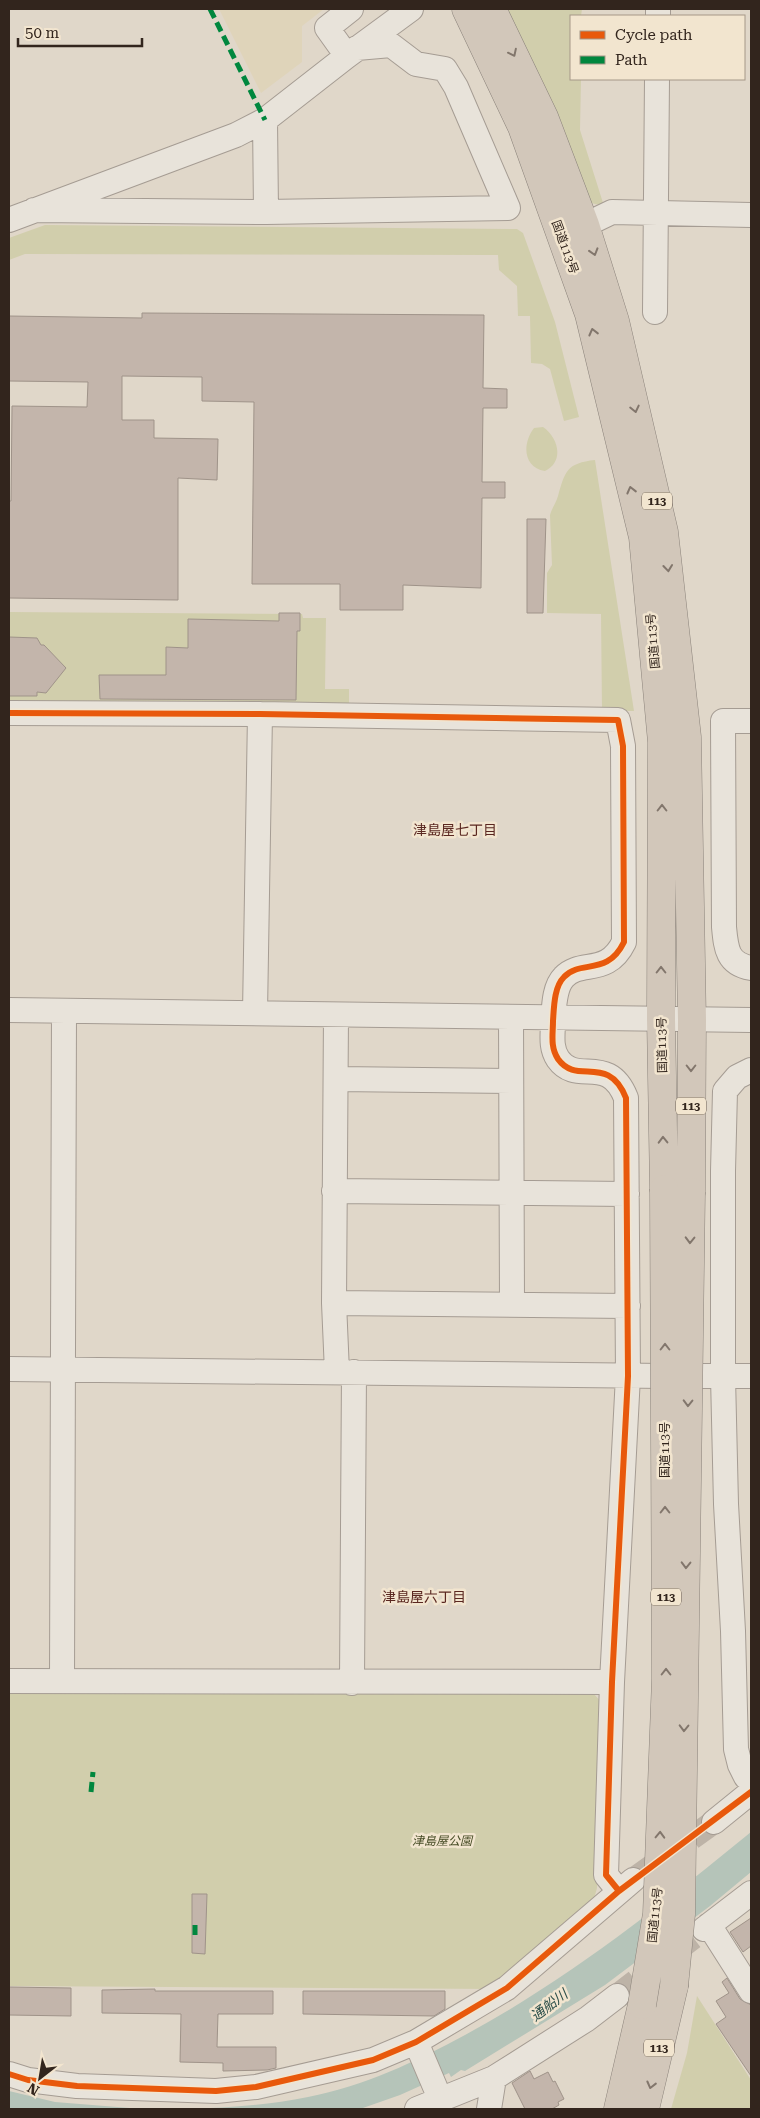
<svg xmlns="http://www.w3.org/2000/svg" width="760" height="2118" viewBox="0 0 760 2118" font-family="'Roboto Serif','Noto Sans JP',serif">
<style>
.farmland{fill:#dfd4ba}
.green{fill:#d1ceac}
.water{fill:#b5c4b9}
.building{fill:#c3b5ab;stroke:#9f9389}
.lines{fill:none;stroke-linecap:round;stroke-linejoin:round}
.minor-tunnel{stroke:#bdb3a7;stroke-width:24;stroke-dasharray:24 12;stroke-linecap:butt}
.minor-casing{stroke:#a59c93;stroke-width:26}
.highway-casing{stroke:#8a827a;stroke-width:29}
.minor{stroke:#e8e3da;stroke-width:24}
.highway{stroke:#d2c7ba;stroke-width:28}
.highway-bridge-casing{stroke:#8a827a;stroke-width:29;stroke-linecap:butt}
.highway-bridge{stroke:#d2c7ba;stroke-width:28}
.quiet{stroke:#00873e;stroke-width:5;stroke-dasharray:10 5;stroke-linecap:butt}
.cycleway-casing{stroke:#f2e5cf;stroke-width:9}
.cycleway{stroke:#e8590c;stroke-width:6}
.oneway{stroke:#82766c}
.labels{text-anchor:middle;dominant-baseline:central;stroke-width:5;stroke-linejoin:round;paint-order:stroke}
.shield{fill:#f2e5cf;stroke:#6c5f52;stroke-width:1}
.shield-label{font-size:11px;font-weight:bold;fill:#32251d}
.street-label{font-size:12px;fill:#32251d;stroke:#f2e5cf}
.park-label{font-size:12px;font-style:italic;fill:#464c25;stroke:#f2e5cf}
.neighbourhood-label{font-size:14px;fill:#5a2720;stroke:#f2e5cf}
.water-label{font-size:14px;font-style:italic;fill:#2d504b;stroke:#f2e5cf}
</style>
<rect width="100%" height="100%" fill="#e0d7c9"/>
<path class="farmland" d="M219 9H324L302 26V62L261 93Z"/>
<path class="green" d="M504 9H582L581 16H571V79H581L580 130 604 206 591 203Z
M45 225 517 229 523 233 555 322 579 417 564 421 550 369 542 364 531 363 530 316H518L517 286 499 270 498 255 25 254 9 260V238Z
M543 427C558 437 565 461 545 471 523 467 522 444 534 428Z
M595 460 634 711H602L601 614 547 613V573L552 565 550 515C552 508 556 503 558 496 565 471 567 463 595 460Z
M9 612 302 614 303 618H326L325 689H349V709L9 707Z
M9 1689 593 1693 603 1704 597 1888 592 1906 496 1989 9 1986Z
M697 1996 751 2080V2109H671L687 2053Z"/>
<path class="water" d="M751 1832V1872L710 1906 605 1985 465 2071 461 2070 451 2077 449 2073 400 2095 360 2109H188C228 2108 269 2105 308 2097 364 2086 415 2062 465 2035 570 1978 659 1907 751 1832Z
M9 2091 55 2102 142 2109H9Z"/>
<path class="building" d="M142 313 484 315 483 388 507 389V408H483L482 482H505V498H482L481 588 403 585V610H340V584H252L254 402 202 401V377L122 376V420H154V438L218 439 217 480 178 478V600L9 598V501H11L12 406 87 407 88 382 9 381V316L142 318Z
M527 519H546L543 613H527Z
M279 613H300V631H297L296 700 100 699 99 675H166V647L188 648V619L279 621Z
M9 637 37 638 41 645H44L66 668 46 693 37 692V696H9Z
M192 1894H207L205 1954 192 1953Z
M751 1918V1946L743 1952 730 1932Z
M727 1978 740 1999 751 2005V2076L716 2024 726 2017 716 2001 729 1993 722 1982Z
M9 1987 71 1988V2016L9 2015Z
M155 1989V1991H273V2014H218L217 2047H276V2068L267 2070 223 2071V2063L180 2062 181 2014 102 2013V1990Z
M303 1991H445V2009L434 2016 303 2014Z
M530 2071 534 2079 548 2072 553 2082 555 2081 564 2099 558 2102 559 2105 552 2109H525L512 2083Z"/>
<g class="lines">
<path class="minor-tunnel" d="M633 1880 714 1822
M617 1996 704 1929"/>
<defs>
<path id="minor" d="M658 16V9
M347 56 327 28 351 9
M265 120 266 212
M34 210 266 212 508 208 456 87 445 69 416 64 391 45 357 48
M9 220 236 135 265 120 347 56 411 9
M585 225 612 212 751 215
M655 312 657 79
M9 713 260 714 618 720 623 746 624 942C607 977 581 959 564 977 554 987 554 1007 553 1021 553 1034 550 1047 558 1059 577 1086 608 1053 626 1098L628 1376 612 1682 606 1875 619 1891
M751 721H723L724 927C726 948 727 964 751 968
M9 1010 751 1020
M255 1013 260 714
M336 1015 334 1303 337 1372
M511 1017 512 1303
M751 1070 737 1077 725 1091 723 1171V1377L726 1504 733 1631 736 1749 740 1765 746 1777 751 1779
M337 1079 511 1081
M334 1191 627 1194
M334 1303 628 1306
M9 1369 665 1376
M689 1376H751
M9 1681 612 1682
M62 1681 64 1011
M352 1683 354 1372
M714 1822 751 1792
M709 1925 751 1991
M704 1929 751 1893
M416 2042 441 2101
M9 2074 28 2080 77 2086 216 2091 256 2087 373 2060 416 2042 507 1988 633 1880
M417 2109 494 2078 587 2019 617 1996
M489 2109 494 2078"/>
<path id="highway" d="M466 9 522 127 589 314 643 537 662 742 661 1019 664 1189
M492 9 544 117 585 225 615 321 664 532 687 737 692 1020 691 1192
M618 2109 642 2005
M645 2109 674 1986"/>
</defs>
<use href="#minor" class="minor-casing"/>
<use href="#highway" class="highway-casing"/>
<use href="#minor" class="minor"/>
<use href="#highway" class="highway"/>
<defs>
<path id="highway-bridge" d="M674 1986 681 1914 691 1192
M642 2005 657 1914 666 1679 664 1189"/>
</defs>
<use href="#highway-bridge" class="highway-bridge-casing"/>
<use href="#highway-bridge" class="highway-bridge"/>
<path class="quiet" d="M210 9 265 120
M91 1792 93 1772
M195 1935V1921"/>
<defs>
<path id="cycleway" d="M9 713 260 714 618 720 623 746 624 942C607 977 581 959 564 977 554 987 554 1007 553 1021 553 1034 550 1047 558 1059 577 1086 608 1053 626 1098L628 1376 612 1682 606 1875 619 1891
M9 2074 28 2080 77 2086 216 2091 256 2087 373 2060 416 2042 507 1988 619 1891 751 1792"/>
</defs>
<use href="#cycleway" class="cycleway-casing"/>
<use href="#cycleway" class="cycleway"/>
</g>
<defs><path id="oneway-chevron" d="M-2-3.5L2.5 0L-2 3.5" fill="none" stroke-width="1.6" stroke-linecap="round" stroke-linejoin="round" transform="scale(1.25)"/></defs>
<g class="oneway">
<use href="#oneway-chevron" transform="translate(513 53) rotate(64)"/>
<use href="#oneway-chevron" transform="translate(594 252) rotate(73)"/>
<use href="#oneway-chevron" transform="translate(593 332) rotate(-104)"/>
<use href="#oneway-chevron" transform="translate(635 409) rotate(77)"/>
<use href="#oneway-chevron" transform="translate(631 490) rotate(-104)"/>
<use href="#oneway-chevron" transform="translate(668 568) rotate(84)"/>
<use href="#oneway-chevron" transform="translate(662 808) rotate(-90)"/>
<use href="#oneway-chevron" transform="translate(661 970) rotate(-90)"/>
<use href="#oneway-chevron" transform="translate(691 1068) rotate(90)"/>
<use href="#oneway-chevron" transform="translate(663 1140) rotate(-91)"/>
<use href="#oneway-chevron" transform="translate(690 1240) rotate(91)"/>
<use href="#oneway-chevron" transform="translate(665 1347) rotate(-90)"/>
<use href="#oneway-chevron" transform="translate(688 1403) rotate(91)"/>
<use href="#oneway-chevron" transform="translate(665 1510) rotate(-90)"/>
<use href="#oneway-chevron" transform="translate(686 1565) rotate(91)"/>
<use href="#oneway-chevron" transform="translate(666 1672) rotate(-90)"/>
<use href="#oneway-chevron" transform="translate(684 1728) rotate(91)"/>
<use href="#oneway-chevron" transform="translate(660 1835) rotate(-88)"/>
<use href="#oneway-chevron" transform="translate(651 2085) rotate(104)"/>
</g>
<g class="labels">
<g class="shield">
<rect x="642" y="492.5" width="30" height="17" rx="4"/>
<rect x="676" y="1097.5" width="30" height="17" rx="4"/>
<rect x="651" y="1588.5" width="30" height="17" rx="4"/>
<rect x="644" y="2039.5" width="30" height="17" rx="4"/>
</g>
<g class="shield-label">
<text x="657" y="501">113</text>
<text x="691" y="1106">113</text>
<text x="666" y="1597">113</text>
<text x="659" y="2048">113</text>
</g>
<g class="street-label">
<text transform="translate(565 247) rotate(70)">国道113号</text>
<text transform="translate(653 641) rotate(-95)">国道113号</text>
<text transform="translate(662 1045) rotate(-91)">国道113号</text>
<text transform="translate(665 1450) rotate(-90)">国道113号</text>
<text transform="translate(655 1915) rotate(-84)">国道113号</text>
</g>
<g class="park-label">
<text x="442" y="1841">津島屋公園</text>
</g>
<g class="neighbourhood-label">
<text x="455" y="830">津島屋七丁目</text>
<text x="424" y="1597">津島屋六丁目</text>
</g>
<g class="water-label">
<text transform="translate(549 2005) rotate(-37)">通船川</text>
</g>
</g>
<rect width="760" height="2118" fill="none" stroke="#32251d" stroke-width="20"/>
<rect x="570" y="15" width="175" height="65" fill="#f2e5cf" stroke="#a59888"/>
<rect x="580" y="31" width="25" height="8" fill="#e8590c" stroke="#a59888"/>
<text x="615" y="40" font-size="15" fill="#32251d">Cycle path</text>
<rect x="580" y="56" width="25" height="8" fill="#00873e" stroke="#a59888"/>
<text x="615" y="65" font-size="15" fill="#32251d">Path</text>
<g transform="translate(40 2078) rotate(211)" stroke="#f2e5cf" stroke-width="4" paint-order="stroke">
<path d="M0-4L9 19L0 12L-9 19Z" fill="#32251d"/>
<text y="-8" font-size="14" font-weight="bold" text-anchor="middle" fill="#32251d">N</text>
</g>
<path d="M18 38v8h124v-8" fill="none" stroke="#32251d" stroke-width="2.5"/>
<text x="25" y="38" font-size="15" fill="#32251d" stroke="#f2e5cf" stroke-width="4" paint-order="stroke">50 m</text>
</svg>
